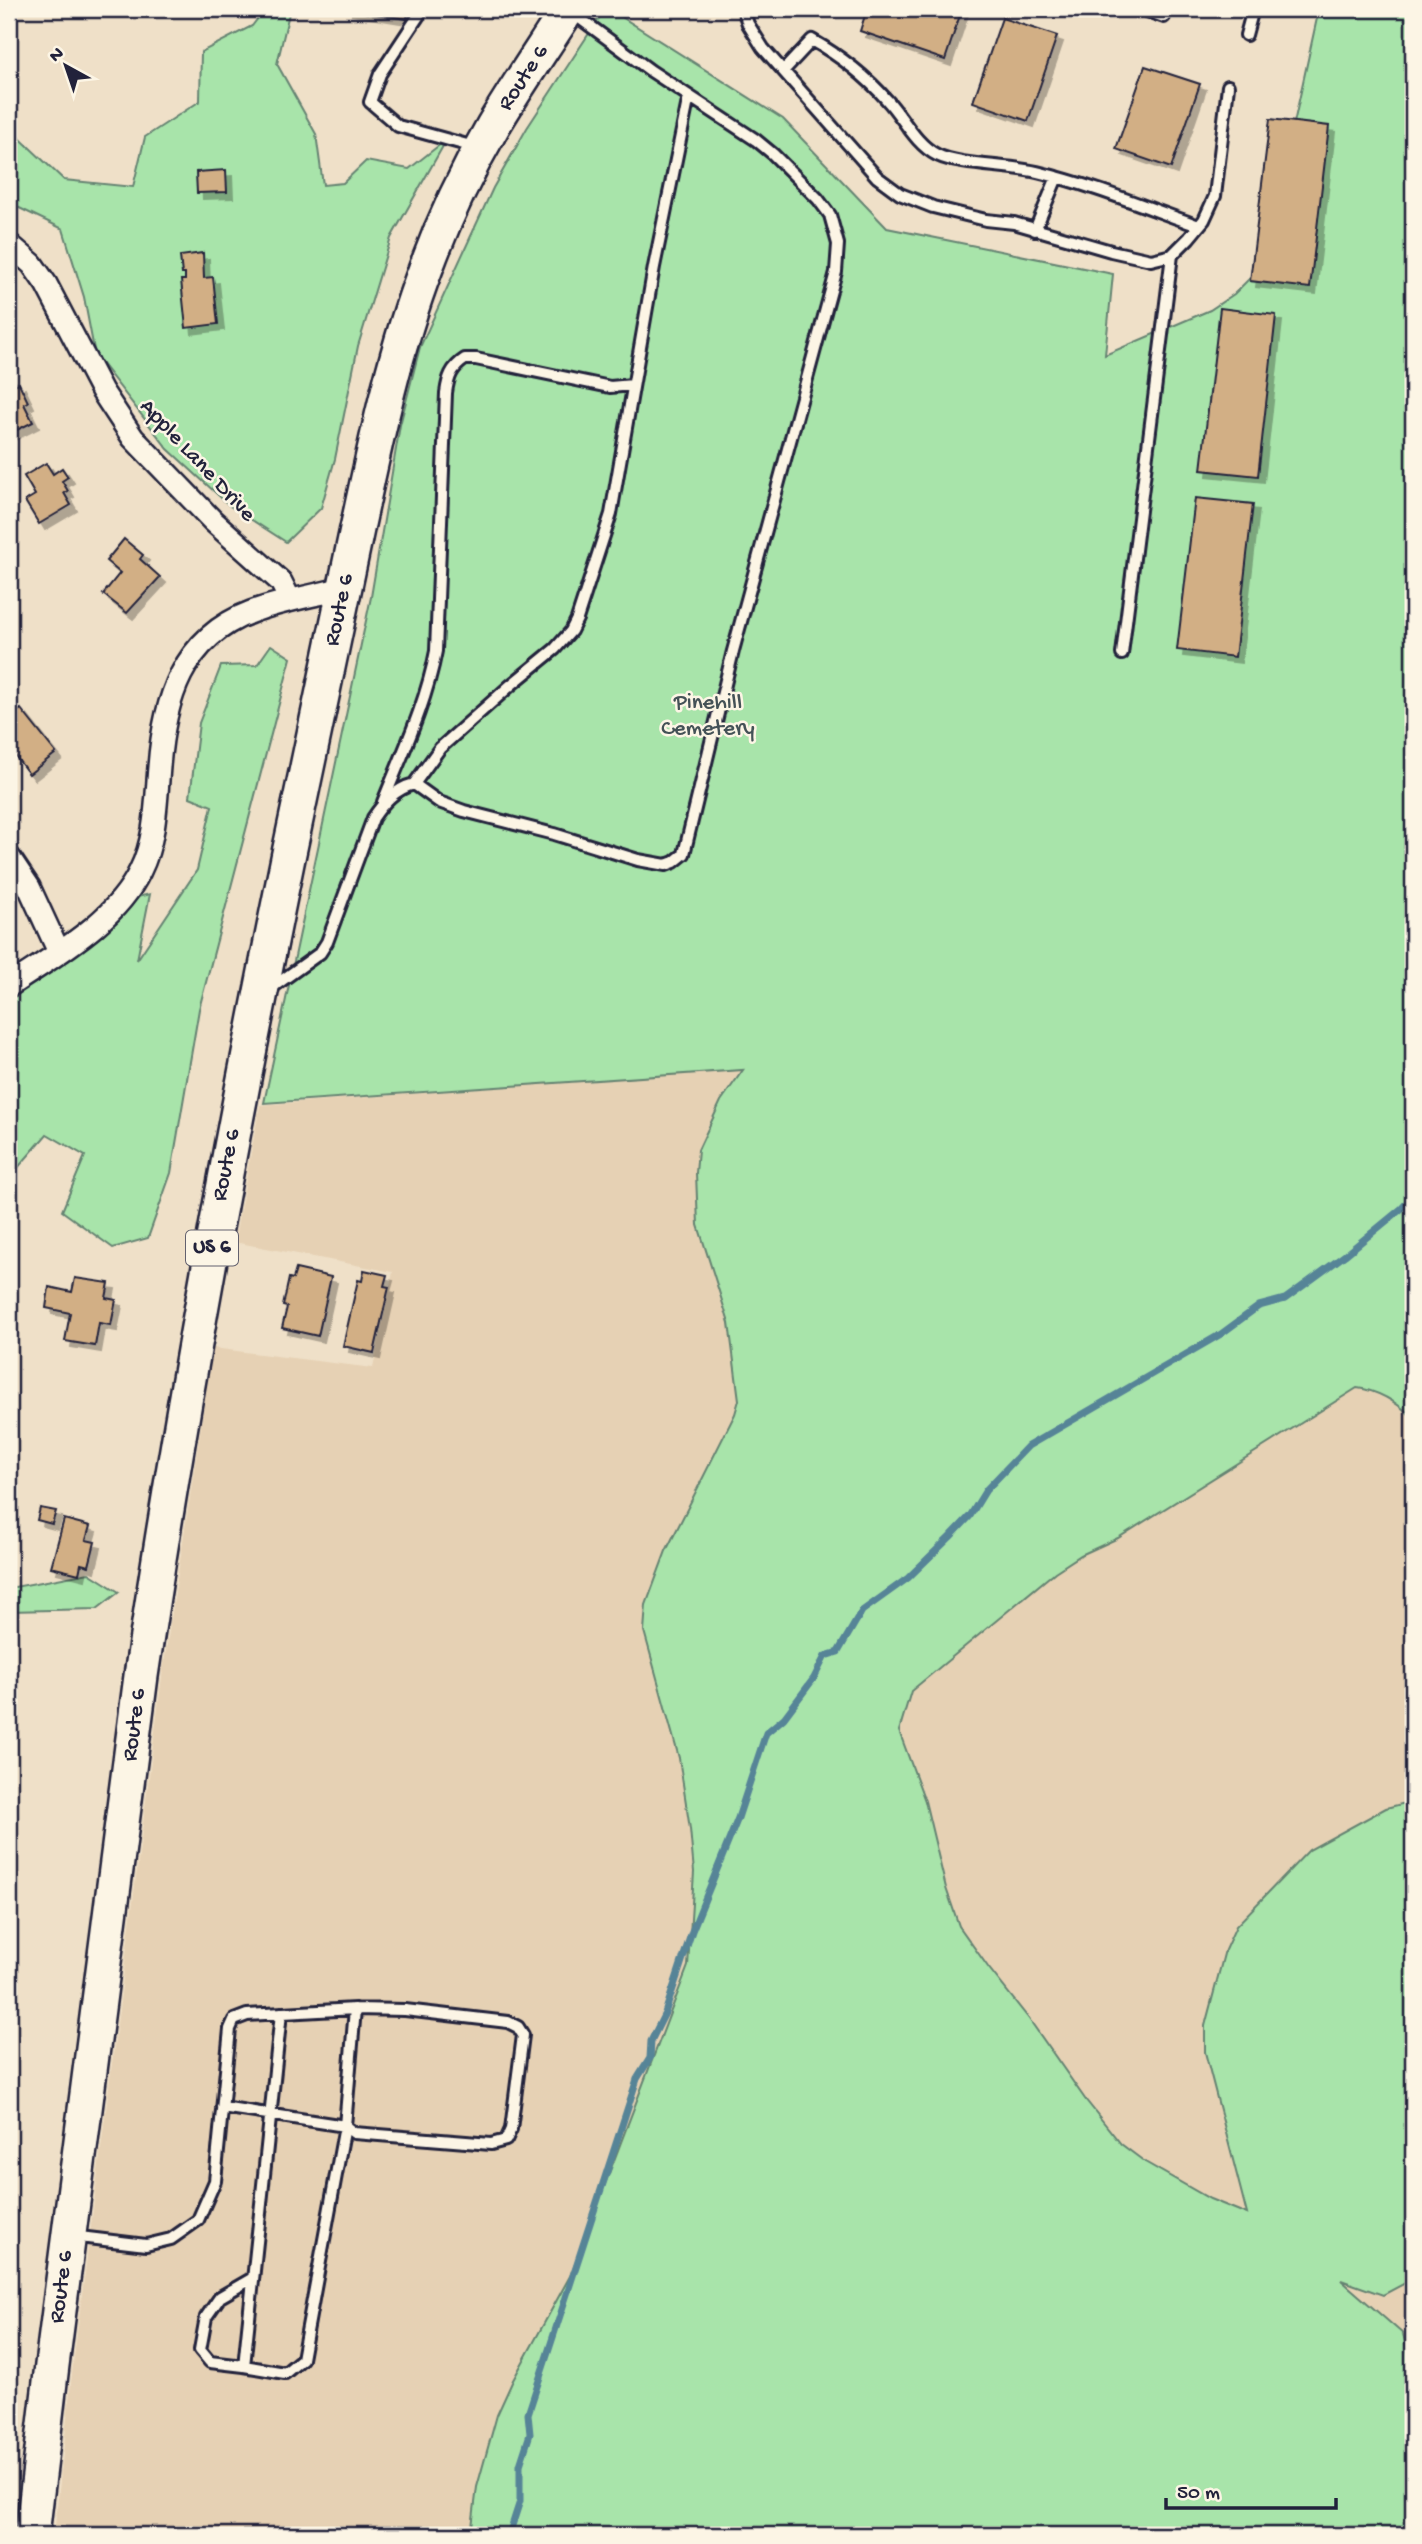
<svg xmlns="http://www.w3.org/2000/svg" width="1422" height="2544" viewBox="0 0 1422 2544" font-family="'Gochi Hand',sans-serif">
<style>
.built{fill:#e6d1b4}
.green{fill:#a8e4aa;stroke:#658372;stroke-width:2}
.lines{fill:none;stroke-linecap:round;stroke-linejoin:round}
.stream{stroke:#568497;stroke-width:7}
.building{fill:#d2af85;stroke:#22223b;stroke-width:2;filter:url(#shadow)}
.service-casing{stroke:#22223b;stroke-width:16}
.minor-casing{stroke:#22223b;stroke-width:26}
.primary-casing{stroke:#22223b;stroke-width:38}
.service{stroke:#fcf5e5;stroke-width:10}
.minor{stroke:#fcf5e5;stroke-width:21}
.primary{stroke:#fcf5e5;stroke-width:33}
.labels{text-anchor:middle;dominant-baseline:central;stroke-width:5;stroke-linejoin:round;paint-order:stroke}
.shield{fill:#fcf5e5;stroke:#63616e;stroke-width:2}
.shield-label{font-size:21px;font-weight:bold;fill:#22223b}
.street-label{font-size:23px;fill:#22223b;stroke:#fcf5e5}
.park-label{font-size:23px;fill:#445257;stroke:#fcf5e5}
</style>
<defs>
<filter id="shadow"><feDropShadow dx="6" dy="6" stdDeviation="0" flood-color="#0004"/></filter>
</defs>
<rect width="100%" height="100%" fill="#efe0c8"/>
<filter id="ink" filterUnits="userSpaceOnUse"><feTurbulence type="fractalNoise" baseFrequency=".0143" numOctaves="2"/><feDisplacementMap in="SourceGraphic" scale="14" xChannelSelector="R" yChannelSelector="G"/><feConvolveMatrix kernelMatrix="1 2 1 2 8 2 1 2 1" color-interpolation-filters="sRGB"/></filter>
<g filter="url(#ink)">
<path class="built" d="M1413 379V2535H54L73 2364 162 1676 213 1348 373 1368 393 1272 234 1242 260 1105 737 1070 1023 1099Z"/>
<path class="green" d="M265 9H290L277 64 316 134 323 185 343 183 366 161 409 169 447 139 391 238 358 346 335 459 321 508 286 542 230 506 168 449 95 355 84 297 63 229 9 203V128L64 180 133 187 145 137 200 101 201 52 252 26Z
M605 9H609L783 119 887 228 1113 274 1105 355 1210 310 1234 294 1263 265 1319 9H1413V1418C1397 1402 1380 1391 1357 1388L1118 1538 1081 1555 1055 1572 911 1691 899 1731 925 1801 946 1888 959 1926 988 1967 1029 2019 1085 2099 1121 2144 1145 2162 1210 2199 1247 2214 1205 2052V2026L1225 1950 1236 1926 1309 1850 1386 1808 1413 1801V2279L1383 2295 1341 2280 1403 2334 1413 2372V2535H471L477 2487 497 2415 513 2380 570 2276 688 1966 694 1872 690 1829 679 1758 644 1631 646 1605 666 1551 735 1414 739 1400 729 1323 698 1225 696 1173 698 1150 721 1101 743 1070 264 1103 371 597 400 425 420 347 493 188 527 128Z
M271 645 291 658 199 1009 171 1173 148 1238 113 1248 62 1211 85 1156 47 1134 9 1178V988L44 974 65 935 103 905 150 894 137 960 197 870 212 806 190 797 199 723 221 666 257 665Z
M89 1573 119 1592 97 1609 9 1611V1588Z"/>
<g class="lines">
<path class="stream" d="M509 2535 520 2501V2465L530 2434 528 2414 637 2079 650 2058 651 2041 665 2013 692 1931 738 1818 766 1733 784 1718 814 1678 825 1656 838 1652 862 1611 908 1578 950 1537 970 1516 986 1490 1028 1446 1221 1334 1259 1306 1285 1299 1345 1255 1401 1209 1413 1196"/>
</g>
<path class="building" d="M345 9H408L407 19Z
M867 9H962L945 60 860 31Z
M1002 18 1057 36 1028 121 973 102Z
M1145 66 1200 84 1171 168 1116 149Z
M1270 119 1329 126 1310 288 1250 281Z
M226 170 227 192 197 193 196 172Z
M203 253 204 278 213 277 218 324 186 328 181 280H185V274H182L180 256Z
M1220 308 1276 315 1258 476 1201 470Z
M9 375 14 385 19 383 28 402 24 404 33 422 9 434Z
M46 463 53 474 62 468 68 477 62 481 68 491 64 493 71 505 39 524 25 501 35 495 24 476Z
M1195 498 1253 504 1235 657 1177 650Z
M124 539 143 555 140 559 160 577 127 613 103 594 120 573 106 561Z
M21 709 56 753 29 774 9 748V718Z
M296 1269 331 1277 318 1336 282 1328 287 1307 283 1306 289 1278 293 1279Z
M364 1270 387 1275 384 1286 389 1287 374 1353 343 1346 358 1280 362 1281Z
M75 1278 109 1283 106 1298 116 1300 111 1325 99 1323 95 1346 65 1341 70 1313 46 1308 49 1287 72 1292Z
M40 1508 56 1511 52 1524 37 1520Z
M64 1519 90 1526 86 1540 95 1542 89 1566 81 1564 79 1574 51 1567Z"/>
<g class="lines">
<defs>
<path id="service" d="M423 9 380 74 370 102 398 126 478 148
M540 9 558 20
M743 9 748 24 763 48 877 177 900 194 933 207 986 220 1014 223 1111 251 1151 260 1172 255 1189 238 1204 220 1215 196 1228 86
M1141 9 1164 17 1167 9
M1246 35 1253 9
M784 70 812 40C840 56 865 75 887 100 903 117 915 144 937 155 960 166 1009 165 1037 172 1092 185 1145 207 1199 226
M1035 230 1057 177
M1122 654 1172 255
M414 784 440 748 511 685 555 649 571 631 577 619 611 514 654 267 689 96
M383 802C403 752 426 704 436 651L446 393C448 378 451 368 465 359H476L610 387 633 385
M270 989 320 953 327 942 373 818C383 803 395 789 414 784L439 802 464 811 554 834 638 860 666 865 674 862 684 854 733 651 836 272 838 244 830 215 818 199 773 154 756 140 651 71 570 11
M222 2107 345 2126 302 2359 285 2373 244 2366
M71 2236 146 2245 171 2239 198 2220 215 2181 230 2029 234 2020 247 2015 355 2009 405 2010 508 2022 518 2027 523 2035 511 2129 506 2140 491 2144 354 2133 345 2126 355 2009
M253 2278 220 2297 206 2317 200 2350 210 2362 244 2366 281 2013"/>
<path id="minor" d="M9 244 32 264 46 284 102 391 133 438 213 521 281 582 290 600
M9 857 29 887 59 952
M9 986C53 956 116 922 140 871 156 839 156 803 159 767 164 701 182 638 251 612 280 601 313 596 344 588"/>
<path id="primary" d="M32 2535 52 2365 141 1676C182 1400 233 1126 289 853 312 745 334 636 357 529 376 440 394 352 426 268 444 219 467 171 493 126 517 86 543 48 568 9"/>
</defs>
<use href="#service" class="service-casing"/>
<use href="#minor" class="minor-casing"/>
<use href="#primary" class="primary-casing"/>
<use href="#service" class="service"/>
<use href="#minor" class="minor"/>
<use href="#primary" class="primary"/>
</g>
</g>
<g class="labels">
<rect class="shield" x="186" y="1230.5" width="52" height="35" rx="5"/>
<g class="shield-label">
<text x="212" y="1248">US 6</text>
</g>
<g class="street-label">
<text transform="translate(524 78) rotate(-57)">Route 6</text>
<text transform="translate(197 461) rotate(47)">Apple Lane Drive</text>
<text transform="translate(340 610) rotate(-78)">Route 6</text>
<text transform="translate(227 1165) rotate(-79)">Route 6</text>
<text transform="translate(135 1725) rotate(-83)">Route 6</text>
<text transform="translate(62 2287) rotate(-83)">Route 6</text>
</g>
<g class="park-label">
<text x="708" y="703">Pinehill<tspan x="708" dy="26">Cemetery</tspan></text>
</g>
</g>
<rect width="1422" height="2544" fill="none" stroke="#fcf5e5" stroke-width="35"/>
<rect x="18" y="18" width="1387" height="2509" fill="none" stroke="#22223b" stroke-width="2.5" filter="url(#ink)"/>
<g transform="translate(66 66) rotate(320)" stroke="#fcf5e5" stroke-width="5" paint-order="stroke">
<path d="M0-5L12 26L0 18L-12 26Z" fill="#22223b"/>
<text y="-10" font-size="19" font-weight="bold" text-anchor="middle" fill="#22223b">N</text>
</g>
<path d="M1166 2498v10h170v-10" fill="none" stroke="#22223b" stroke-width="3.5"/>
<text x="1177" y="2498" font-size="21" fill="#22223b" stroke="#fcf5e5" stroke-width="5" paint-order="stroke">50 m</text>
</svg>
